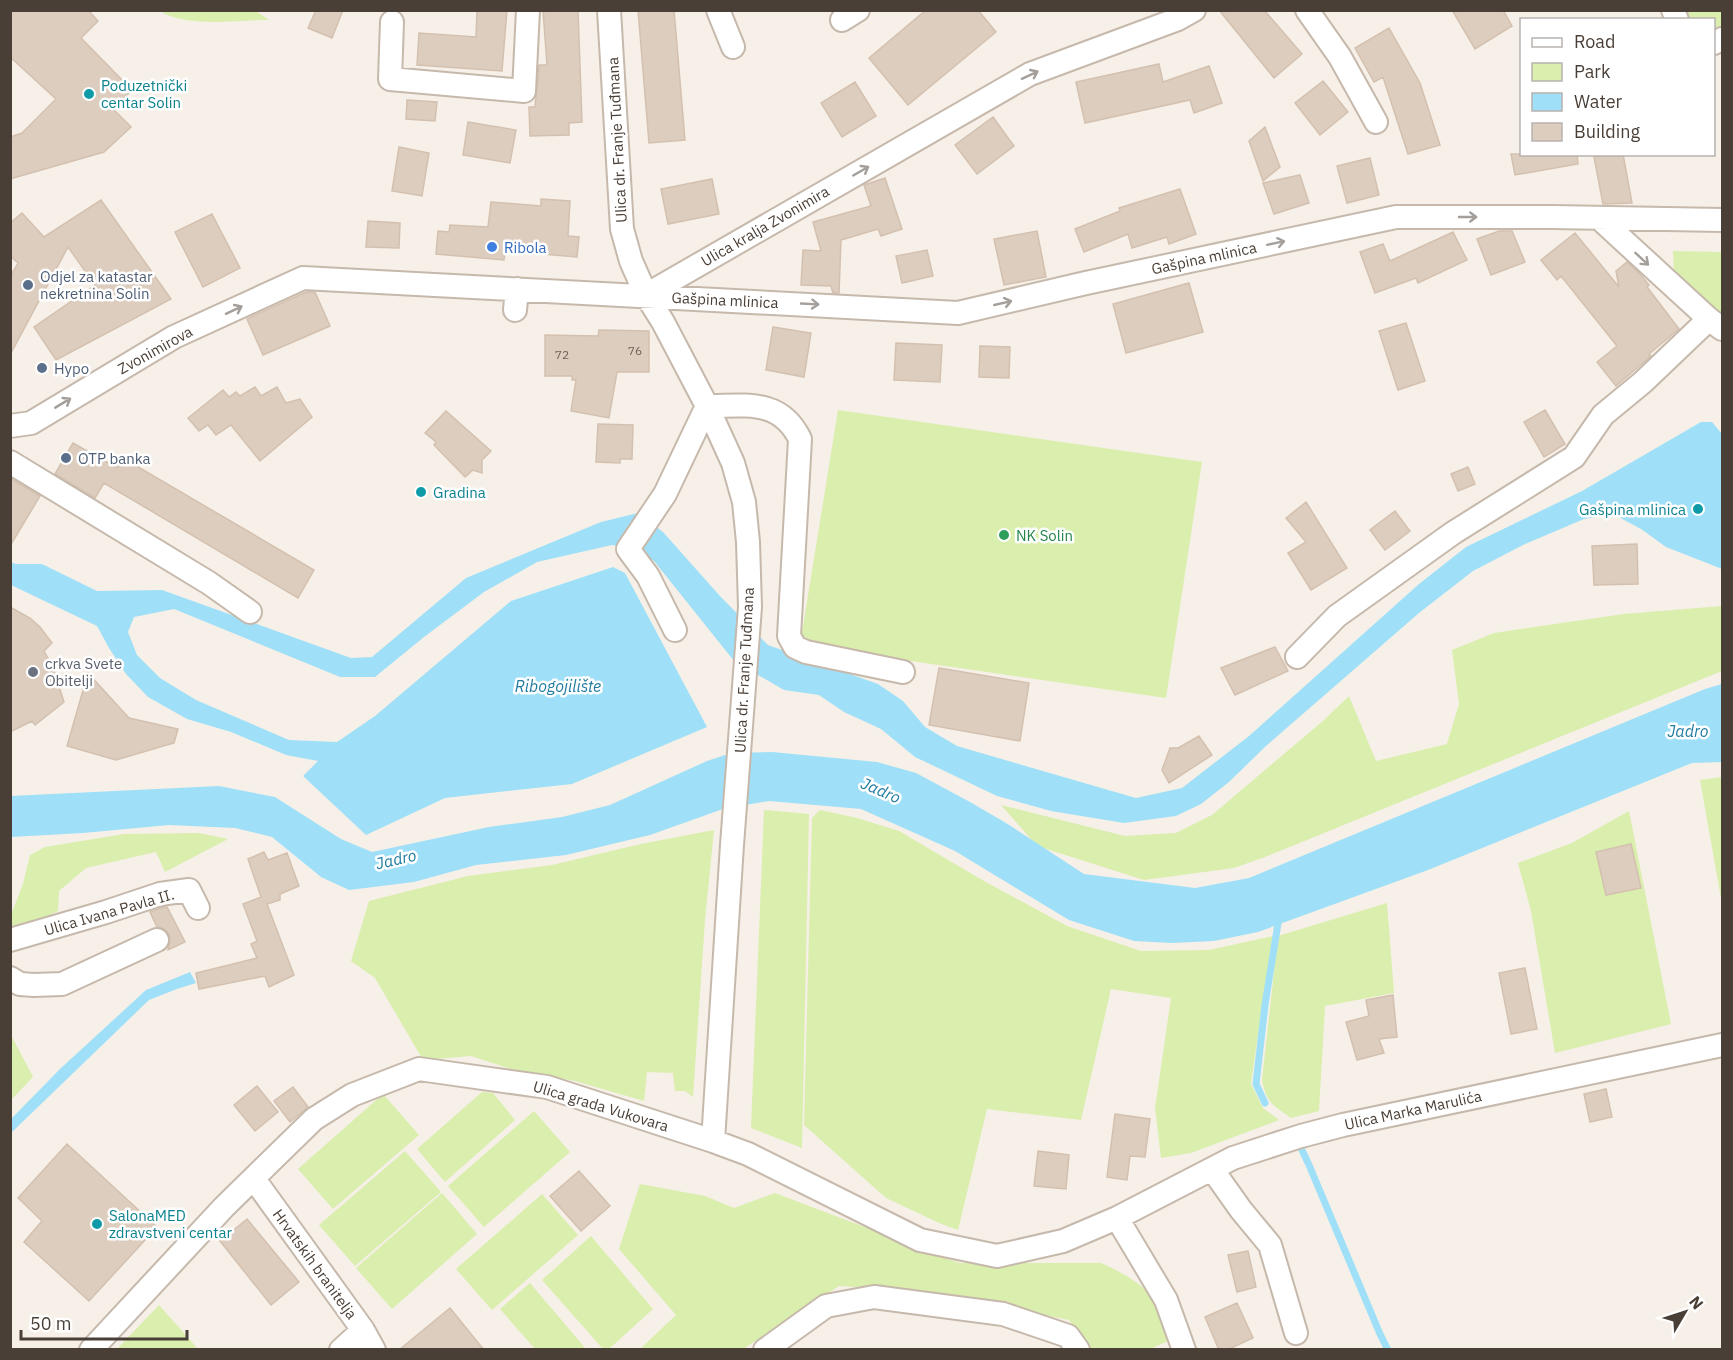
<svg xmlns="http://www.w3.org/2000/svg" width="1733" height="1360" viewBox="0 0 1733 1360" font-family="'IBM Plex Sans',sans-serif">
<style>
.green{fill:#daeead}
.water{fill:#9fe0f8}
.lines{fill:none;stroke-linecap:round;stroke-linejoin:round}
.stream{stroke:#9fe0f8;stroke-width:7}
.building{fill:#dccdbf;stroke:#d4c0af;stroke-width:1.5}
.minor-casing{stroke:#c6b9ac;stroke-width:26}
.minor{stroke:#fff;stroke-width:22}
.oneway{stroke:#a49f9a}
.culture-dot{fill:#0f9aa8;stroke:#fff;stroke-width:2}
.shop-dot{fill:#3f7fe0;stroke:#fff;stroke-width:2}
.service-dot{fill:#5c6f8a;stroke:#fff;stroke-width:2}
.leisure-dot{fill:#2e9e5b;stroke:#fff;stroke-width:2}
.worship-dot{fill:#6b7280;stroke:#fff;stroke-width:2}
.labels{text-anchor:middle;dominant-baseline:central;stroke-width:5;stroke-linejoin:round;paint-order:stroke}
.number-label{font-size:12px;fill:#6e6258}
.culture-label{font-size:15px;fill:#0d838f;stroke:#fff;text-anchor:start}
.street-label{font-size:15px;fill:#4a3f36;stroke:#fff}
.shop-label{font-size:15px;fill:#366cbe;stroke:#fff;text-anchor:start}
.service-label{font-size:15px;fill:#4e5e75;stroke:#fff;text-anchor:start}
.leisure-label{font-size:15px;fill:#27864d;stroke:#fff;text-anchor:start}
.worship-label{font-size:15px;fill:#5b616d;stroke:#fff;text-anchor:start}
.water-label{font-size:16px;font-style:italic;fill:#1f7b9f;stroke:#fff}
</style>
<rect width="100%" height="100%" fill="#f6f0e8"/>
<path class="green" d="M160 11H256L269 20C237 20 187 28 160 11Z
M1683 11H1722V34L1714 38V20L1686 19Z
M1673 251 1722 252V322L1674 276Z
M838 410 1202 462 1166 698 800 645Z
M1722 606V671L1265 857 1234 868 1144 880 1037 846 1001 805 1125 836 1176 833 1212 815 1324 720 1349 696 1376 761 1447 744 1459 704 1452 650 1494 633 1624 614Z
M1722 777V904L1700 780Z
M764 810 809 814 802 1148 751 1128Z
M820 810 857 818 899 831 984 881 1067 926 1141 951 1209 950 1273 936 1262 1006 1251 1084 1263 1108 1279 1120 1191 1153 1161 1158 1155 1108 1171 998 1111 989 1081 1120 987 1109 958 1230 939 1223 886 1198 804 1125 812 818Z
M1629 811 1671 1024 1555 1053 1531 911 1518 863 1572 843Z
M714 830 705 920 693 1097 685 1091H675L673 1073 647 1072 644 1101 575 1081 511 1069 471 1056 423 1060 375 978 351 961 369 901 468 876 552 865 641 844Z
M199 833 228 839 165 872 156 852 86 868 59 891 58 911 41 920 11 927 10 917 23 884 30 855 45 847 124 834Z
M1387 903 1394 993 1325 1006 1319 1111 1291 1118C1272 1104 1267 1104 1262 1080L1278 936Z
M11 1035 33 1077 11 1100H10Z
M482 1092 493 1093 515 1120 445 1182 417 1149Z
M383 1094 419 1135 333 1209 298 1169Z
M534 1111 570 1152 484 1227 448 1186Z
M405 1151 441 1192 355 1266 319 1225Z
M640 1184 705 1196 734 1208 775 1193 959 1263H1101C1117 1270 1136 1280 1149 1293 1158 1303 1165 1328 1168 1341L1150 1349H1090L1069 1320 924 1291 839 1286 743 1349H640L676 1315 619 1249Z
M442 1193 477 1234 392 1309 356 1268Z
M542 1194 578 1235 492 1310 456 1269Z
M591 1236 653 1309 609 1349H603L542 1280Z
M530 1283 586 1349H535L500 1309Z
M159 1305 198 1349H117Z"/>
<path class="water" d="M1701 422H1712L1722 434V569L1666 547 1641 529 1613 514 1584 519 1523 545 1473 571 1419 613 1267 745 1229 782 1201 804 1176 816 1124 823 1051 811 997 796 915 757 881 729 844 712 819 695 784 690 734 661 654 561 636 549 612 545 537 562 484 592 424 637 375 677H340L174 609 134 617 128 632 137 655 160 678 196 700 289 740 337 742 375 716 511 601 613 567 625 573 707 727 572 784 445 798 366 835 303 776 318 761 286 755 231 732 187 719 148 697 126 674 109 648 97 626 11 585 10 562 16 564H42L97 591 162 590 351 658 372 657 466 578 601 522 638 513 663 532 720 596 768 645 878 684 903 701 925 727 957 746 1136 798 1182 788 1249 736 1419 584 1466 547 1582 491Z
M1722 684V762L1692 763 1428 870 1258 932 1214 941 1172 943 1134 941 1069 920 955 851 861 809 769 801 723 809 650 835 566 855 476 865 414 882 349 890 321 877 272 837 235 828 169 825 83 833 11 837 10 796 219 786 275 797 341 839 372 852 489 827 562 817 610 805 707 761 731 753 772 752 877 762 916 773 970 802 1006 823 1084 874 1195 888 1249 878 1705 689Z
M190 972 196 983 177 989 149 1000 11 1133V1119L60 1069 146 990Z"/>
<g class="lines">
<path class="stream" d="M1265 1103 1256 1084 1265 1005 1279 917
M1301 1148 1309 1165 1380 1334 1388 1350"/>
</g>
<path class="building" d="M10 10H88L98 21 81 38 132 90 113 109 131 127 104 152 10 179V137L22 133 56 99 10 57Z
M316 10H343L332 38 308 28Z
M477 10H507L502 71 417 65 419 33 476 37Z
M543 10H578L582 122 569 123V135L530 136 529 107H535L539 65H547Z
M638 10H674L685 140 649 143Z
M926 10H978L996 32 908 105 869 58Z
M1219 10H1264L1302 54 1274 78Z
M1452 10H1503L1512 26 1475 49Z
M1389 28 1420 83 1440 145 1408 154 1383 77 1374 82 1355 48Z
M1159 64 1163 82 1209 66 1222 103 1194 113 1190 100 1085 123 1076 82Z
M1323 81 1348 112 1320 135 1295 103Z
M855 82 876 116 842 137 821 103Z
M407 100 437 102 435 121 406 119Z
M993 117 1014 146 977 174 955 145Z
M468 122 516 130 510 163 463 155Z
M1265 127 1280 167 1263 181 1249 141Z
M399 147 429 153 422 196 392 191Z
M1511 154H1577L1578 164 1515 175Z
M1609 154H1623L1632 203 1603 204 1594 157Z
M1370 158 1379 195 1347 203 1337 166Z
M1300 175 1309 203 1274 214 1263 183Z
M885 178 902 229 881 236 878 229 841 240 839 293H833L831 286 801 285 803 250 821 251 813 222 871 206 864 185Z
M712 179 719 214 668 224 661 189Z
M1180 189 1196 234 1169 244 1167 237 1132 248 1128 234 1084 252 1075 229 1120 211 1119 208Z
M541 199 570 201 568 236 579 237 577 257 505 251 504 260 436 254 438 231 449 232 450 225 488 227 491 202 541 206Z
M101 200 171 299 56 360 34 327 95 285 68 247 10 355V277L18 263 10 256V223L22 213 44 237Z
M212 214 240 268 203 287 175 232Z
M368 221 400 223 399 248 366 247Z
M1037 231 1046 277 1004 285 994 239Z
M1499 231H1512L1525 262 1491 275 1477 239Z
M1453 232 1467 260 1418 283 1416 278 1375 293 1360 252 1383 244 1390 261Z
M1575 233 1619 287 1616 271 1627 262 1640 274 1649 285 1647 287 1679 329 1649 354 1651 356 1616 386 1597 362 1617 346 1561 276 1557 280 1541 260Z
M927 250 933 276 902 283 896 256Z
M1189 283 1203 332 1126 353 1113 304Z
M306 292H315L330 326 263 355 247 319Z
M1406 323 1425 381 1398 390 1379 331Z
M773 327 811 333 804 377 766 370Z
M599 330 649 331V372H617L609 418 571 411 576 380H572V376H545V335L598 336Z
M896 343 942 345 940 382 894 380Z
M980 346 1010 347 1009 378 979 377Z
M255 387 261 396 277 387 286 403 300 399 312 417 260 461 231 425 216 435 208 425 199 431 188 418 223 390 229 397 236 392 240 396Z
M1545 410 1565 444 1544 457 1524 422Z
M446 411 491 451 482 460V473L473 470 465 477 434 445 436 442 425 433Z
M598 424 633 425 632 459H620V463L596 462Z
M73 443 117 468 123 458 314 570 298 598 104 483 95 498 55 474Z
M1468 467 1475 484 1458 491 1451 474Z
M10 478 40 496 10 546Z
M1306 502 1347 568 1311 590 1288 553 1306 542 1286 518Z
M1395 511 1410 531 1385 550 1370 530Z
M1637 544 1638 584 1594 585 1592 546Z
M10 607 30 618 40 627 52 643 44 651 53 667 64 702 35 725 32 721 10 732Z
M1275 647 1288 671 1235 695 1221 668Z
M939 668 1029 683 1020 741 929 725Z
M88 673 129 718 178 729 174 743 116 760 67 746Z
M1199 736 1212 755 1169 783 1162 770 1170 748H1178Z
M1631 844 1641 888 1606 895 1596 852Z
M264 852 268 860 287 853 299 886 280 894V900L267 904 294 975 269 987 265 976 199 989 196 973 257 958 251 944 257 941 243 904 261 897 248 859Z
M163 907H167L185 942 168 950 170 941 169 934 164 929 157 927 150 912Z
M1525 968 1537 1029 1511 1034 1499 973Z
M1393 995 1397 1037 1379 1039 1384 1053 1357 1060 1346 1022 1369 1016 1366 1000Z
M257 1086 278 1112 255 1131 234 1105Z
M293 1087 308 1107 290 1122 274 1101Z
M1606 1089 1612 1117 1590 1122 1584 1094Z
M1115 1114 1150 1119 1145 1157 1130 1156 1127 1180 1107 1177Z
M67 1144 157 1227 89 1301 24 1242 42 1221 18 1198Z
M1038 1151 1069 1155 1066 1189 1034 1186Z
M579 1171 610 1206 581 1231 550 1196Z
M247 1219 299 1282 271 1305 220 1241Z
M1248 1251 1256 1287 1237 1292 1228 1255Z
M1237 1303 1253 1338 1227 1350H1219L1205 1317Z
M450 1308 484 1350H399Z"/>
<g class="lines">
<defs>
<path id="minor" d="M609 10 622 229 631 261 646 295 663 322 707 406 733 463 744 502 748 542 750 607 732 845 713 1141
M718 10 733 47
M1307 10 1340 57 1376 122
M1673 10 1677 20
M842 20 858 10
M392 22 390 79 524 91 528 10
M1714 43 1722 39
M1600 219 1709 319 1722 329
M646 295 1030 74 1178 19 1194 10
M515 310 517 289
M10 426 31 423 174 337 303 278 958 313 1086 283 1396 217H1553L1722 220
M10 462 209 583 250 612
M675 630 648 576 628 549 665 494 707 406C745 406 780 398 800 439L789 636 795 647 806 652 903 672
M1297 657 1337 616 1453 533 1574 457 1603 415 1643 382 1709 319
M10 940 106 912 160 894 189 890 198 908
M10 978 20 984 34 985 62 984 157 940
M1212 1169 1241 1210 1270 1245 1296 1333
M254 1179 363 1330 374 1350
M1117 1218 1166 1300 1184 1350
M91 1350 224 1207 314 1119 352 1095 419 1069 547 1087 713 1141 748 1154 920 1240 997 1256 1063 1241 1117 1218 1233 1158 1301 1136 1343 1125 1722 1045
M341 1350 363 1330
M765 1350 826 1306 874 1297 1003 1314 1068 1336 1078 1350"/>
</defs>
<use href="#minor" class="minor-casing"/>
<use href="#minor" class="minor"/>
</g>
<defs><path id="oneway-shaft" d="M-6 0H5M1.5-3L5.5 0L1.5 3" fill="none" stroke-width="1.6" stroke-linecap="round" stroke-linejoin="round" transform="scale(1.5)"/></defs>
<g class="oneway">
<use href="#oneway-shaft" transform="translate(1030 75) rotate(-25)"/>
<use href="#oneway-shaft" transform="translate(861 171) rotate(-30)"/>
<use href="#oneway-shaft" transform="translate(1468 217)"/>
<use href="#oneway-shaft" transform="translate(1276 243) rotate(-12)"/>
<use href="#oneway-shaft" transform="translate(1642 259) rotate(43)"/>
<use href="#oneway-shaft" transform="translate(1003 303) rotate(-13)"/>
<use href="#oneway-shaft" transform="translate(810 304) rotate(3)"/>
<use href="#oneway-shaft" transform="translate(234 310) rotate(-25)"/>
<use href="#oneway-shaft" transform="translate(63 403) rotate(-31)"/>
</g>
<g class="culture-dot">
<circle cx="89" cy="94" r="6"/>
<circle cx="421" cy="492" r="6"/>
<circle cx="1698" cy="509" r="6"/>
<circle cx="97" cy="1224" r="6"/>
</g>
<circle class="shop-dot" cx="492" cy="247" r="6"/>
<g class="service-dot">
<circle cx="28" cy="285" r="6"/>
<circle cx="42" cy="368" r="6"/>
<circle cx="66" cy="458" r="6"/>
</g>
<circle class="leisure-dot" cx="1004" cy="535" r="6"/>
<circle class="worship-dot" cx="33" cy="672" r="6"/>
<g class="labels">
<g class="number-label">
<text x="635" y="350">76</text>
<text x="562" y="354">72</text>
</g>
<g class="culture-label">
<text x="101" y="85">Poduzetnički<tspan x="101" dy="17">centar Solin</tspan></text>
<text x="433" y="492">Gradina</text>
<text x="1686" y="509" text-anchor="end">Gašpina mlinica</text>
<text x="109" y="1215">SalonaMED<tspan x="109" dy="17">zdravstveni centar</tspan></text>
</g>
<g class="street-label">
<text transform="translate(617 140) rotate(-93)">Ulica dr. Franje Tuđmana</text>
<text transform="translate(765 226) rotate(-30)">Ulica kralja Zvonimira</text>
<text transform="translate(1204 258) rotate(-12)">Gašpina mlinica</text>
<text transform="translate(725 300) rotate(3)">Gašpina mlinica</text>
<text transform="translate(155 350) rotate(-29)">Zvonimirova</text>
<text transform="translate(744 670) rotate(-87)">Ulica dr. Franje Tuđmana</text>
<text transform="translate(109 912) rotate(-16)">Ulica Ivana Pavla II.</text>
<text transform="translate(601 1106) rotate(17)">Ulica grada Vukovara</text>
<text transform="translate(1413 1110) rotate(-12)">Ulica Marka Marulića</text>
<text transform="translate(315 1264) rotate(54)">Hrvatskih branitelja</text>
</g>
<g class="shop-label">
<text x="504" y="247">Ribola</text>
</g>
<g class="service-label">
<text x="40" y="276">Odjel za katastar<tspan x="40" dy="17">nekretnina Solin</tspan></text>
<text x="54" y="368">Hypo</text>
<text x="78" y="458">OTP banka</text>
</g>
<g class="leisure-label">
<text x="1016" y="535">NK Solin</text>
</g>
<g class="worship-label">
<text x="45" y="663">crkva Svete<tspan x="45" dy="17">Obitelji</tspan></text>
</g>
<g class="water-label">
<text x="558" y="686">Ribogojilište</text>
<text x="1688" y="731">Jadro</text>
<text transform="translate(881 790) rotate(23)">Jadro</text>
<text transform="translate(396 859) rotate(-13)">Jadro</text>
</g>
</g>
<rect width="1733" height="1360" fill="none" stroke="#4a3f36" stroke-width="24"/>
<rect x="1520" y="18" width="195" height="138" fill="#ffffff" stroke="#b7b2af" stroke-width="1.5"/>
<rect x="1532" y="38" width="30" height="9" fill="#ffffff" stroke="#b7b2af" stroke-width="1.5"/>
<text x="1574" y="48" font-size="18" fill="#4a3f36">Road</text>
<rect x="1532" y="63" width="30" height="18" fill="#daeead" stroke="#b7b2af" stroke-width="1.5"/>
<text x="1574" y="78" font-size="18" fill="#4a3f36">Park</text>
<rect x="1532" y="93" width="30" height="18" fill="#9fe0f8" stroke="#b7b2af" stroke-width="1.5"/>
<text x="1574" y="108" font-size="18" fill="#4a3f36">Water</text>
<rect x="1532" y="123" width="30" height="18" fill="#dccdbf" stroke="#b7b2af" stroke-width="1.5"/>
<text x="1574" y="138" font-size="18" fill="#4a3f36">Building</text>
<g transform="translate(1685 1312) rotate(51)" stroke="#ffffff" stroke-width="4.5" paint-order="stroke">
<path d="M0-4.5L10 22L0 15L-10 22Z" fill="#4a3f36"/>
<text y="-9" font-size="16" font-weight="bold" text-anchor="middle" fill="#4a3f36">N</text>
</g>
<path d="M21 1330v9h166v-9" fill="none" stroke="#4a3f36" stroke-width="3"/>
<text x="30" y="1330" font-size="18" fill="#4a3f36" stroke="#ffffff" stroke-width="4.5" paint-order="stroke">50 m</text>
</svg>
